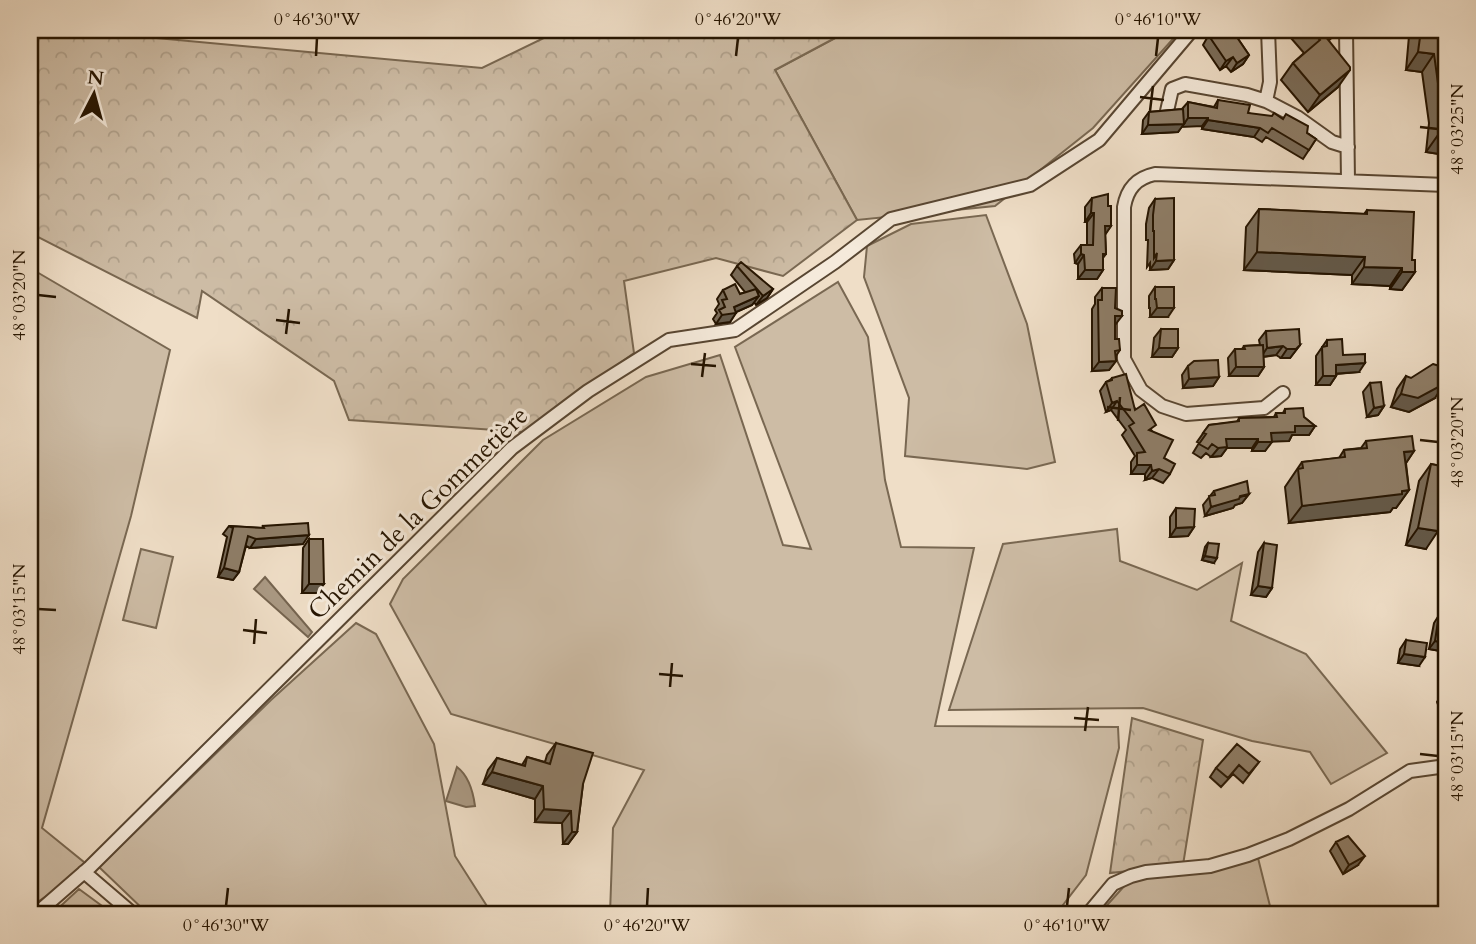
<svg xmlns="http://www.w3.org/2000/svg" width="1476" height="944" viewBox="0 0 1476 944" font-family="Cardo,serif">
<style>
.grass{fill:#cdbca5;stroke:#796852;stroke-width:2}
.forest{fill:url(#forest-crowns);stroke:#796852;stroke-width:2}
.water{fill:#aa9983;stroke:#75644f;stroke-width:2}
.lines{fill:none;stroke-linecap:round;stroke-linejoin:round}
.minor-casing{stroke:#584632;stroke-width:16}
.minor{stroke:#f5eadb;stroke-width:12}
.wall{fill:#7a6c59;stroke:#251400;stroke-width:2}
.shaded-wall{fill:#635848;stroke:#251400;stroke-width:2}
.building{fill:#8e7d67;stroke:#251400;stroke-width:2}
.ticks{fill:none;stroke:#251400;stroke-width:2.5}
.labels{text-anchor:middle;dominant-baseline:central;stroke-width:6;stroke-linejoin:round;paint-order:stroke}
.street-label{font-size:26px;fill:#251400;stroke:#f5eadb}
.neatline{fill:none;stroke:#251400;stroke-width:2.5}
.ticks-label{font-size:18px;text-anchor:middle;fill:#251400}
</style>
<defs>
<pattern id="forest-crowns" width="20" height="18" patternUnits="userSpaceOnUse" patternTransform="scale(1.75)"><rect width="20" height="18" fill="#cdbca5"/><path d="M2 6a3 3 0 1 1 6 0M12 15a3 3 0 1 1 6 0" fill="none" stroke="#b0a18c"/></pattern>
</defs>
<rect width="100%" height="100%" fill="#efdec7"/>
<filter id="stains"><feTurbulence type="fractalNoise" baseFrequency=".00286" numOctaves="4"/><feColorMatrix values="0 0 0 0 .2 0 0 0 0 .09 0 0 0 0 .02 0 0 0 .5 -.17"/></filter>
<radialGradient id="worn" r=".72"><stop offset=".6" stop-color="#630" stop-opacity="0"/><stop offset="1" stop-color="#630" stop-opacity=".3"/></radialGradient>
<path class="grass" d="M850 30H1181L1093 128 995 206 857 220 775 70Z
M986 215 1027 324 1055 462 1027 469 905 456 909 398 864 277 867 246 911 224Z
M30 268 170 350 131 516 42 828 90 867 30 907Z
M838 282 868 337 885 480 901 547 974 548 935 726 1118 727 1119 748 1086 875 1056 914H610L613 828 644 770 451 714 390 604 403 579 543 440 646 377 720 355 783 545 811 549 735 347Z
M1117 529 1120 561 1197 590 1242 563 1231 621 1306 654 1387 753 1331 784 1310 752 1252 741 1143 708 949 710 1003 544Z
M141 549 173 557 156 628 123 620Z
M356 623 376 634 434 744 455 856 492 914H148L99 867 271 700Z
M1258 858 1272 914H1099L1127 883 1182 870Z
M79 889 113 914H52Z"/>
<path class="forest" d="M30 30H70L482 68 552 34 571 30H850L775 70 857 220 783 276 716 258 624 281 634 353 523 432 349 420 334 381 202 291 197 318 30 233Z
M1132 718 1203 740 1183 865 1110 873Z"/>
<path class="water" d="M265 577 312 632 308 637 254 589Z
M457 767C469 776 473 791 475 806L466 807 446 801Z"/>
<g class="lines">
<defs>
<path id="minor" d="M1346 30 1348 181
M1266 101 1270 82 1268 30
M1167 111 1172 89 1185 84 1247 95 1266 101 1297 117 1332 142 1348 147
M1283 393 1264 408 1186 414 1162 406 1141 390 1124 359V207C1127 189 1136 178 1155 174L1446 185
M84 872 133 914
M36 914 90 867 512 448 588 391 669 340 735 330 835 262 891 219 1030 185 1099 140 1192 30
M1088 914 1113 884 1131 876 1146 872 1210 866 1248 855 1289 839 1349 809 1410 771 1446 766"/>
</defs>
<use href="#minor" class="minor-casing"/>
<use href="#minor" class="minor"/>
</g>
<path class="wall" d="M1210 30H1232L1249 55 1243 64 1231 72 1226 66 1220 70 1203 45 1207 38 1206 36Z
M1284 30H1340L1328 41 1338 87 1308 112 1281 80 1293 63 1304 53Z
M1414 30H1446V155L1426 152 1429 123 1422 72 1406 70 1409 36Z
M1218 100 1248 113 1307 133 1316 139 1303 159 1266 137 1262 142 1254 137 1202 129V126H1182L1178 132 1142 134 1143 120 1149 112 1182 109 1188 102 1214 107Z
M1092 198 1108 206 1111 226 1105 234 1106 254 1103 258V270L1097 279H1078V264L1075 263 1074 254 1081 245H1087V222H1085V207Z
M1155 199 1174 260 1168 269 1150 270V263L1147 267 1148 240H1146V224L1149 208Z
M1259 209 1364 214 1367 210 1412 260 1415 272 1402 290 1390 289V286L1352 284V275L1244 270 1246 227Z
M737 266 773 289 767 298 756 305 754 302 752 305 736 312 730 322 716 324 713 319 717 313 715 310 719 304 717 299 723 290 740 294 745 292 731 275Z
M1155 287 1168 317H1150V308H1149V296Z
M1102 288 1115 308V339L1120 350 1116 356V361L1109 370 1092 371V309L1095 304V297Z
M1161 329 1178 348 1172 357H1152L1154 338Z
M1266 331 1300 345 1290 358H1281L1276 355 1263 357 1264 367 1258 376H1229L1228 358 1235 349H1242L1244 346 1260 345 1259 340Z
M1327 340 1343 355 1359 372 1336 374V376L1330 385H1316V356Z
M1188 366 1219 377 1213 386 1183 388 1182 375Z
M1406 376 1435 398 1409 412 1391 407 1397 389Z
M1112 378 1152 431 1164 458 1170 474 1163 483 1152 478 1145 480V474H1131V462L1135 456 1122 435 1126 430 1111 410 1106 412 1100 391 1106 382 1110 380Z
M1370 383 1384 406 1378 415 1367 417 1363 392Z
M1285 409 1304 417 1315 426 1309 435H1292L1289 441H1271L1265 451H1252V448H1227L1221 456 1211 457 1206 453 1201 458 1193 453 1199 443 1197 442 1209 425 1237 422 1239 418 1274 417 1276 413H1283Z
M1366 441 1414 451 1406 463 1409 490 1396 508H1393L1390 512 1289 523 1285 487 1302 462 1339 458 1344 450 1361 448Z
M1431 464 1446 467V504H1443L1426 549 1406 545 1419 481Z
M1214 491 1249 494 1242 503 1235 505 1233 508 1205 516 1203 505Z
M1176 508 1194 527 1188 536 1170 537V517Z
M229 526 262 528 263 526 303 544 250 548 246 546 239 572 233 580 218 577 227 537 223 534Z
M309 539 317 593H302L303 548Z
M1208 543 1214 563 1202 560 1205 547Z
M1264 543 1272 588 1266 597 1251 595 1258 552Z
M1439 615 1446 616V652L1429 649 1434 623Z
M1406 640 1419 666 1398 663 1400 649Z
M1446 692V712L1441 713 1437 702 1443 693Z
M556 743 583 784 577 832 568 844H563L562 823 535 822V799L483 784 488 770 497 758 522 765 527 757 545 762 547 755Z
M1259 762 1243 783 1233 774 1221 787 1210 777 1216 768Z
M1446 785V827H1445L1442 791Z
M1336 842 1358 865 1343 874 1330 851Z"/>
<path class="shaded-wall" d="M1333 30H1340L1337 33 1313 54 1325 36Z
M1418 52 1434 54 1422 72 1406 70Z
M1249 55 1243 64 1231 72 1237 63Z
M1233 57 1226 66 1220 70 1226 61Z
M1350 70 1338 87 1308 112 1320 95Z
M1188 118H1208L1202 126 1182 127Z
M1208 120 1260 128 1254 137 1202 129Z
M1184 124 1178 132 1142 134 1148 125Z
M1438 135 1446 136V155L1426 152Z
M1091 213H1094L1087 222H1085Z
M1105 226H1111L1105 235Z
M1257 252 1365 257 1352 275 1244 270Z
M1081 254 1084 255 1078 264 1075 263Z
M1174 260 1168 269 1150 270 1156 261Z
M1364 267 1402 268 1390 286 1352 284Z
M1085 270H1103L1097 279H1078Z
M1402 272H1415L1402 290 1390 289Z
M773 289 767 298 756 305 763 296Z
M759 296 752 305 734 313H736L730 322 716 324 722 315 734 307Z
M1157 308H1174L1168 317H1150Z
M1115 316H1122L1115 325Z
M1300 345 1290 358H1281L1287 349Z
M1283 346 1276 355 1261 357 1267 348Z
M1159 348H1178L1172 357H1152Z
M1116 361 1109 370 1092 371 1099 362Z
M1365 363 1359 372 1330 374 1336 365Z
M1236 367H1264L1258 376H1229Z
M1323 376H1336L1330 385H1316Z
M1219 377 1213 386 1183 388 1189 379Z
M1444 384 1435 398 1409 412 1391 407 1401 394Z
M1117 401 1111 410 1106 412 1112 403Z
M1384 406 1378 415 1367 417 1374 408Z
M1295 426H1315L1309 435H1292L1289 441 1265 442 1271 433Z
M1226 439H1258L1252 448H1227L1221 456 1211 457Z
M1258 442H1272L1265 451H1252Z
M1414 451 1402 469 1404 452Z
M1137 465H1151L1145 474H1131Z
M1159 469 1152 478 1145 480 1152 471Z
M1446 485V504L1435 502Z
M1409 490 1396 508H1393L1390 512 1289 523 1302 506Z
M1249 494 1242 503 1235 505 1233 508 1205 516 1211 507Z
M1194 527 1188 536 1170 537 1176 528Z
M1418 528 1438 531 1426 549 1406 545Z
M309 535 303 544 250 548 256 539Z
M1205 556 1217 558 1214 563 1202 560Z
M224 568 239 572 233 580 218 577Z
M309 584H324L317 593H302Z
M1258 586 1272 588 1266 597 1251 595Z
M1435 641 1446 643V652L1429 649Z
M1404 654 1425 657 1419 666 1398 663Z
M492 772 543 786 535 799 483 784Z
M544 809 571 811 562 823 535 822Z
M572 832H577L568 844H563Z
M1365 856 1358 865 1343 874 1349 865Z"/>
<path class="building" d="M1214 30H1232L1249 55 1237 63 1233 57 1226 61 1209 36 1215 32Z
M1311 30H1333L1325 36 1350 67V70L1320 95 1293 63 1320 40Z
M1421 30H1446V136L1438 135 1441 105 1434 54 1418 52Z
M1218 100 1250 105 1248 113 1272 116 1274 113 1283 119 1286 114 1308 126 1307 133 1316 139 1309 150 1272 128 1268 133 1260 128 1208 120V118H1188V102L1217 108Z
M1183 109 1184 124 1148 125 1149 112Z
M1108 194V206H1111V226H1105L1106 254H1103V270H1085L1084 255 1081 254V245H1093L1094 213H1091L1092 198Z
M1174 198V260L1156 261 1157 253 1154 258V231H1153V215L1155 199Z
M1259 209 1367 214V210L1414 212 1412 260H1415V272H1402V268L1364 267 1365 257 1257 252Z
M741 262 773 289 763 296 737 266Z
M735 284 740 294 756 289 759 296 734 307 736 313 722 315 719 310 725 307 722 300 727 299 723 290Z
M1155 287H1174V308H1157L1156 299H1155Z
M1102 288H1116L1115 308 1122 311V316H1115V339H1119L1120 350 1115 351 1116 361 1099 362 1098 300H1102Z
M1161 329H1178V348H1159Z
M1299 329 1300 345 1296 349H1287L1283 346 1267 348 1266 331Z
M1342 339 1343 355 1365 354V363L1336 365V376H1323L1322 347 1327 346V340Z
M1263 345 1264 367H1236L1235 349H1245L1244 346Z
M1218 360 1219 377 1189 379 1188 366 1194 361Z
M1433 364 1446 368V378L1444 384 1418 398 1401 394 1406 376 1411 378Z
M1126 374 1135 410 1144 404 1156 425 1149 430 1173 440 1164 458 1175 464 1170 474 1159 469 1152 471 1151 465H1137V453L1145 452 1129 426 1134 423 1117 401 1112 403 1106 382 1112 380V378Z
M1381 382 1384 406 1374 408 1370 383Z
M1303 408 1304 417 1315 426H1295V432L1271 433 1272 442H1258V439H1226L1227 447 1218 448 1212 444 1208 449 1199 444 1206 434 1203 433 1209 425 1239 421V418L1277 417 1276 413H1285V409Z
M1412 436 1414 451 1404 452 1409 490 1402 491V494L1302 506 1298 469 1303 468 1302 462 1345 457 1344 450 1367 448 1366 441Z
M1431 464 1446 467V487L1438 531 1418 528Z
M1247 481 1249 494 1240 496 1239 499 1211 507 1209 496 1215 495 1214 491Z
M1176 508 1195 509 1194 527 1176 528Z
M308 523 309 535 256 539 248 536 239 572 224 568 233 528 229 526 264 528 263 526Z
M309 539H323L324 584H309Z
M1208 543 1219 544 1217 558 1205 556Z
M1264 543 1277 545 1272 588 1258 586Z
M1439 615 1446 616V643L1435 641Z
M1406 640 1427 643 1425 657 1404 654Z
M556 743 593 753 583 784 577 832H572L571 811 544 809 543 786 492 772 497 758 525 766 527 757 550 764Z
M1237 744 1259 762 1249 774 1239 765 1228 778 1216 768Z
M1348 836 1365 856 1349 865 1336 842Z"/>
<path class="ticks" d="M316 56 317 38M736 56 738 38M1156 56 1158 38M1140 97 1164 100M1150 111 1153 86M1420 127 1438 129M38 295 56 297M276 320 300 323M286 334 289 309M691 364 716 366M702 377 705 353M1107 407 1131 410M1118 421 1120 397M1420 440 1438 442M38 609 56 610M243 630 267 633M254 644 256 619M659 674 683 676M670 687 672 663M1074 718 1099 720M1085 731 1088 707M1420 754 1438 756M226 906 228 888M647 906 648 888M1067 906 1069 888"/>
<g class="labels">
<g class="street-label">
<text transform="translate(418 513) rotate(-44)">Chemin de la Gommetière</text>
</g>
</g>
<rect width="1476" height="944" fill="none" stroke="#efdec7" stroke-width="77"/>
<g transform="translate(94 94) rotate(6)" stroke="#f5eadb" stroke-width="5" paint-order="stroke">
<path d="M0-5L12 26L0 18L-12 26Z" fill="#251400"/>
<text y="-10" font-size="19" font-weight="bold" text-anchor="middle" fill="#251400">N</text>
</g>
<rect x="38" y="38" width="1400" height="868" class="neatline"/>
<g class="ticks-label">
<text x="317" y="25">0°46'30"W</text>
<text x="738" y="25">0°46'20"W</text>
<text x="1158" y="25">0°46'10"W</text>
<text transform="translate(1457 129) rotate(-90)" y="6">48°03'25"N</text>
<text transform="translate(19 295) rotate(-90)" y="6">48°03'20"N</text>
<text transform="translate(1457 442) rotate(-90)" y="6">48°03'20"N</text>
<text transform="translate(19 609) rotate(-90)" y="6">48°03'15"N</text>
<text transform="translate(1457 756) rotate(-90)" y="6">48°03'15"N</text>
<text x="226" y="931">0°46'30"W</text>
<text x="647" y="931">0°46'20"W</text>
<text x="1067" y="931">0°46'10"W</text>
</g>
<rect width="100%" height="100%" filter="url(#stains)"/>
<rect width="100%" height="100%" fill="url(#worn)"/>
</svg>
